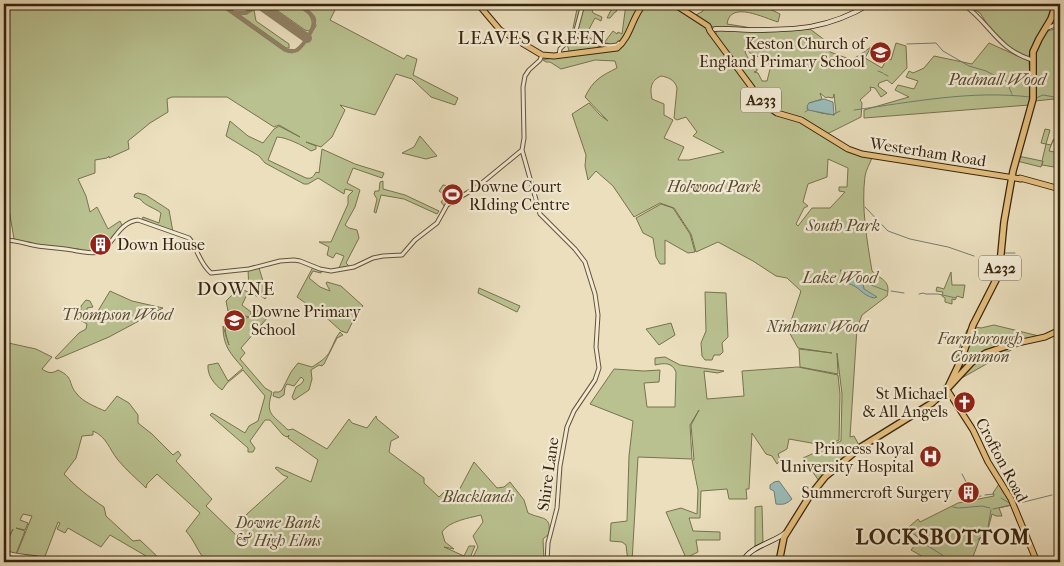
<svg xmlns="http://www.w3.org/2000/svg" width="1064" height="566" viewBox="0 0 1064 566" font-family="'IM FELL French Canon',serif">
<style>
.green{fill:#b9c190;stroke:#78724e;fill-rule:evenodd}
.water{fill:#9abbb9;stroke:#727e74}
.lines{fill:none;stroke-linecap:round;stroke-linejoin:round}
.stream{stroke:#727e74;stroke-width:1}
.taxiway{stroke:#908165;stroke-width:4}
.runway{stroke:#908165;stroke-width:10}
.tertiary-casing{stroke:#635238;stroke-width:5}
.secondary-casing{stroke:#36230c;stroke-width:5.5}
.primary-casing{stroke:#36230c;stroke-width:7}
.trunk-casing{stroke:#36230c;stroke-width:8}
.tertiary{stroke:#f2ead5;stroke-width:3}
.secondary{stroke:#f2ead5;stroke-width:4}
.primary{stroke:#e6c07f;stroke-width:5}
.trunk{stroke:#e6c07f;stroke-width:5.5}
.labels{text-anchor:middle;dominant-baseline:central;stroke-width:4.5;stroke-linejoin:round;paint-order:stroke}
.shield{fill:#f2ead5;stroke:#6e5f48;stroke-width:1}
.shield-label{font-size:15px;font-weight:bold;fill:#36230c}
.poi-label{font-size:16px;fill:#36230c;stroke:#f2ead5;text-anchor:end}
.park-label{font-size:16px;font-style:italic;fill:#574a2d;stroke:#f2ead5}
.street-label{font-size:16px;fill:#36230c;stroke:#f2ead5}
.quarter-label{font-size:19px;letter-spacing:1px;fill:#36230c;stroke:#f2ead5}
.district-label{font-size:21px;font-weight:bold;letter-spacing:1px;fill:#36230c;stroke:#f2ead5}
</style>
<rect width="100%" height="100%" fill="#ebdfbe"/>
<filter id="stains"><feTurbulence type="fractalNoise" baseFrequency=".004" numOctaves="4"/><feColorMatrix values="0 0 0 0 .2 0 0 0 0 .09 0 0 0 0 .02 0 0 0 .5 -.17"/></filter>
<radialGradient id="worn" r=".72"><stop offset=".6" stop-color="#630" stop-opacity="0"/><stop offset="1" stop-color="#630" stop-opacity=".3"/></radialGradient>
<path class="green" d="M4 4H218L284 51 292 53 302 47 316 26 314 16 299 4H338L330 20 404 59 407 55 417 59 413 75 458 98 455 105 431 97 412 79 396 74 375 115 340 105 345 110 332 137 321 147 306 142 316 146V149L311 151C304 146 286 137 277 137L268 160 306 178C312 179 313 177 316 172L319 173 322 149 355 164 384 173 382 178 353 168 347 183 360 190 355 207 345 225 349 228 357 230 359 238 346 263 349 266 339 268 344 256 336 253 333 258 327 255 329 247 319 242H331L348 204V196L353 191 345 189 344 194 318 178 308 184H304L265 163 259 156 226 136 230 121 248 136 263 143 274 129 279 126 300 137 279 125 274 127 227 97H172L167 99 168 112 150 123 128 141 129 149 109 158V156L107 158 95 160V173L78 179 86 196 90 212 97 207 108 229 120 221 123 227 105 248 98 252H88L78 249 35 245 14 239 7 197 4 196Z
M268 4C275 4 286 2 293 4 303 6 319 20 309 31L305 30Z
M578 4H619L616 12H615L610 18H607L611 10 610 7 598 4 600 7 599 9 595 7 592 10 593 13 602 17 601 21 595 18 586 35 592 39 595 34 604 40 603 42 604 43 613 31 617 34 618 32 622 34 626 4H672L704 25 719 46V48L721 49 716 37V29L696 15 703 11 706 4H762V5L780 14 778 22C764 18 730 0 727 24L746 27 762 32 810 29 826 41 830 52 852 60 871 47 865 58 882 68 887 58 891 60 896 43 906 46 907 68 892 84 887 80 879 83 878 86 887 93 881 97 875 88 870 87 871 90 860 100 862 103 861 117 827 134 852 153 872 158C870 163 866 170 865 176 861 208 867 240 872 271 882 280 891 281 887 296L862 315 857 328 850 437 854 436 859 445 819 481 803 458 841 441 842 394 837 353 838 374 800 367 799 349 832 353 798 348 788 330 801 291 787 278 776 276 753 261 718 242 696 252 691 234 674 208 660 203 634 217 613 186 596 171 588 180 585 166 586 155 572 114 589 103 600 115 608 121 585 97C593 80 601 76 617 68L615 61 595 60 561 69 550 62H546L543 60 570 54 567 44 573 35 572 33ZM747 49 750 53 756 57 767 54 770 69 767 81H762L758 73 754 72 757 71V69L749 60 745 52ZM661 76C668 77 675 80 677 88L674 118 677 120 686 117 697 132 693 136 724 152 689 160H678L684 147 664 138 673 120 664 115V104L652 99C650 89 650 81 661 76ZM820 93 826 98 827 97 833 98 834 94 836 113 834 115 821 113 807 109 809 103 822 99ZM828 159 848 168 847 187H839V191L845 192 830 208H812L798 226 796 224 804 208 808 206 803 202 808 184 827 177Z
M965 4H1054C1049 22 1037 37 1029 55L1030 58 1021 55 997 39 980 13Z
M254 10 256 21 289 44V48H286L240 15 246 14Z
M1060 25V99H1058H1060V104L1055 105 1054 99 1035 101 1033 54 1044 32 1058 28Z
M989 43 1029 61 1030 80 1029 105 864 118V110L909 97 895 90 898 85 914 89 918 81 906 77 909 71 913 73 924 68 934 56 972 64Z
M1045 129 1050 130 1046 144 1051 145 1055 137 1056 139 1053 140 1049 151 1060 153V168L1042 165 1043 161 1041 167 1017 161 1018 156 1042 161 1046 144 1041 143Z
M420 136 437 156 426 159 402 153 414 147Z
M383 181V189L405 195 439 211 437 214 404 199 381 195 376 213 374 212 377 199 374 194 375 191H379L380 182Z
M443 185 457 187 463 194 445 207 441 202 446 196 439 191Z
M138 193 146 195 169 210 173 232 142 219 143 217 159 223 161 213C155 208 145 206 140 199L134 197 135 194Z
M661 204 673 208 690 234 695 252 688 253 665 240V264H660L656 257 653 238 643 233 636 218Z
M313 267 322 270 321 273 313 271 309 278 320 287 330 291 326 283 327 282 341 286 363 306 355 317 347 333 341 331 329 320 297 297Z
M259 268 263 281 272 288 265 299 260 295 258 297 249 292 248 269Z
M951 272 952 285H965L963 298 957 296 955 300 952 299V304L945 302V298L942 296 943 292 936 291 937 287 944 289Z
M239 288 248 292 242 305 251 312 250 317 253 316 259 309 269 316 241 348 245 353 240 359 265 388 272 392C265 415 272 414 288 430L293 429 327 449 349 419 352 423 367 428 376 416 377 419 399 437 391 441 389 452 424 478V483L439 497 447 489 456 496 474 462 497 488 504 487 510 482 524 500 528 513C543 520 551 515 549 534L543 539 544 562H207C198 553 195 541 186 531L200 513 157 474 147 484 146 488C137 479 126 470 118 460 109 449 107 437 93 431V435L82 436 76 458 64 474C76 487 89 497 104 507L106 516 133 541 140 540 163 562H150L146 556 110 535 101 547 68 528 65 533 57 529 60 523 58 522 44 559 38 556 19 555 17 553 32 516 23 514 20 520 28 523 25 530 16 528 25 531 16 554 4 550 13 529 6 542 4 541V342L36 349 52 357 42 369C48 373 52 374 58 370 75 378 67 383 77 394 83 402 96 407 105 411L117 396 129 403 138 415V423L152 434 173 455 178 451 181 455 176 461 212 499 206 506 237 536H240L244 518 247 514 288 477 283 475 275 468 277 467 311 482 318 460 288 438 289 435 287 437 283 435 270 420H265L250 441 255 448 253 452H248V448L210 415 212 413 245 433 249 426 258 421 265 396 243 370 227 383 222 390C214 384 207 375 208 365L218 363 228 381 243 368C230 353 223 346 223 326L229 345 226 336 225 326 249 317 228 311 226 301ZM481 515 483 522 473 536 478 547 472 559 470 558 475 546H469L464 556 444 547 454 549 445 542 442 532C449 521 469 518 481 515Z
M479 288 520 306 517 312 478 293Z
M110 291 132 301 163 308 109 337 57 359 55 358 79 333 86 329 87 324 80 320 81 306 86 300 90 301 93 307 87 308V316H95Z
M705 292 726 293 728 337 722 343 723 352 720 355H714L712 360H705L702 356 701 343 706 331Z
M671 323 675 335 659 345 646 329Z
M994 325 1039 336 1034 337 960 379 953 371 958 351 967 330 970 327 973 330 976 327 981 328Z
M340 332 343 335 337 338 324 364 322 366 319 365 311 370 312 379 309 390 294 400 292 397 296 387 301 384 304 380 301 377 294 386 287 384 285 387 284 395 279 398 273 396 274 392H279L282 390 291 372 298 363 312 367C318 363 327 358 330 351 334 344 335 338 340 332Z
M665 357 680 365 724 371 718 373 704 371 707 399 744 396 742 371 798 367 838 375 840 394 839 440 819 449 817 444 789 439 787 449 778 454 780 460 777 464 772 456 766 454 752 433 749 489H746L747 499H729L727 489 701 491 700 518H689L693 531 720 532V540H696L698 552 686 558 666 512 681 508 697 514 698 490 692 460H694L691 425 699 410 690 425 692 459 638 457 632 562H628L626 545 622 542 610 541 611 523 627 521 629 456 633 421 590 404 614 369 644 371 660 370 659 382 644 383 647 407H675L676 372C672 362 664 363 655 365V358Z
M999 484 1012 505 999 508 1002 516H996L992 514 986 537 980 538 971 562H932L911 550 920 539 910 531 902 533 918 519 920 522 958 503 994 496 993 493Z
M762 506 763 544 755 546V507Z"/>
<path class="water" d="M824 99 833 102 834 115 808 110 807 106 809 103Z
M840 270 861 274 864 289 877 297 874 298C861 295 861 287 847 283Z
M779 481 792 499C787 504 783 505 776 504L774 491 770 489V485L774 482Z"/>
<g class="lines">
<path class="stream" d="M907 44 936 43 943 51 969 66 986 71 1006 81 1012 94
M878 71 883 73
M884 74 888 76
M1036 98 1043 95 1060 98
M854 110C912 102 972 90 1030 97
M805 112 808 110
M834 114 840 111
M865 207 888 231 910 239 948 247 974 256
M1003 253H1015
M863 282 887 291
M891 291 904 293
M919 294 923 293 926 294H938L956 298
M962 474 974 497 981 496
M985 495 994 494
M1001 498 1011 504
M1016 504 1052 495
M953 507 958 508
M959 508 982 506 990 508
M993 509 1011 505
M911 531 925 544 953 562
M978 540 979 538 985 536 987 533 991 510"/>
<path class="taxiway" d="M221 4 286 50C289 51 293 52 297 50 303 46 316 27 314 19 312 12 302 8 297 4
M235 13H246L257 4"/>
<path class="runway" d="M259 4 307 38"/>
<defs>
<path id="tertiary" d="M963 4C990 23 997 49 1032 60
M1045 29 1060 23
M575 34C587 41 603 48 617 45L619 43
M542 55 540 60 529 70 525 76 523 87 524 138 522 150 540 214 575 249 585 262 595 294 598 315 596 347 599 368 595 380 574 411 567 427 560 466 557 508 548 543 547 562
M559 55 560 49 575 34 583 4
M4 240C16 240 26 244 38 246 51 248 64 248 77 251 85 252 92 254 100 252 112 247 118 222 138 220L189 238C197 247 199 263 211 273L249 269 280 261 294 260 300 261 320 269 331 271 354 267 373 258 383 256 402 255 415 240 437 223 447 205 477 187 522 150
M4 552C19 558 35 555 49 562"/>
<path id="secondary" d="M715 29C726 28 738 30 750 30 797 30 828 29 870 4
M743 562C748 547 773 543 785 533"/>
<path id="primary" d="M478 4 500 30 542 55 554 56 617 48C631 37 632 16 644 4
M674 4 708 26 710 31 764 104 777 113 801 120 848 149 862 154 1021 179
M1020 178 1060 189
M1013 344 1045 337 1060 330
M946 388 973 430 988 462 1011 499 1037 562"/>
<path id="trunk" d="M969 364 986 353 1013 344
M949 385 961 360 973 325 999 274 1004 222 1013 171 1033 99V52L1039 39 1051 19 1056 4
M779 562 784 537 809 497 825 477 861 447 932 403 947 389 972 362"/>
</defs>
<use href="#tertiary" class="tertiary-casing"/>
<use href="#secondary" class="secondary-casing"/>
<use href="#primary" class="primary-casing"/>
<use href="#trunk" class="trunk-casing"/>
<use href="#tertiary" class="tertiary"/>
<use href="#secondary" class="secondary"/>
<use href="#primary" class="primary"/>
<use href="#trunk" class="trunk"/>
</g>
<defs>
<symbol id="school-disc" viewBox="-11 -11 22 22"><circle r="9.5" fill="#8f2418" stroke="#f2ead5"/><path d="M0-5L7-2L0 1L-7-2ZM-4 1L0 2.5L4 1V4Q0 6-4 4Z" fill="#fff"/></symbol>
<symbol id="stadium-disc" viewBox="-11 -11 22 22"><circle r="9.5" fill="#8f2418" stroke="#f2ead5"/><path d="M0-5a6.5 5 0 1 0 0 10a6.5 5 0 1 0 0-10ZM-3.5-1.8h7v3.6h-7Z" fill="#fff"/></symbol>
<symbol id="building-disc" viewBox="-11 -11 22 22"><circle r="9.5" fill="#8f2418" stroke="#f2ead5"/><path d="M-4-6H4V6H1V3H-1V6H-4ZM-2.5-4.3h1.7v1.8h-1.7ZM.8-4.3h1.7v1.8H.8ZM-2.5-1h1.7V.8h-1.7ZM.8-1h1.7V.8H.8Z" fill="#fff"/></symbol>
<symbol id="church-disc" viewBox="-11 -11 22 22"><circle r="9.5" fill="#8f2418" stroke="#f2ead5"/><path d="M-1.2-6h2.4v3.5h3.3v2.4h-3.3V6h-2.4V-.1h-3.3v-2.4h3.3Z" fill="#fff"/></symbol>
<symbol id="hospital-disc" viewBox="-11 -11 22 22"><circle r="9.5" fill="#8f2418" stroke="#f2ead5"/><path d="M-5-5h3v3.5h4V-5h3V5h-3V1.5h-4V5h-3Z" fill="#fff"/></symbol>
</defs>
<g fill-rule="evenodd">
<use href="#school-disc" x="868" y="40" width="25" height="25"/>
<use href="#stadium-disc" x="440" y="182" width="25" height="25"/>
<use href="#building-disc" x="88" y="232" width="25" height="25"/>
<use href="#school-disc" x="222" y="308" width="25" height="25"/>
<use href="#church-disc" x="952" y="390" width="25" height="25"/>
<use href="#hospital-disc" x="918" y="444" width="25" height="25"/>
<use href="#building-disc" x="956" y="480" width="25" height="25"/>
</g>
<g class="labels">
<g class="shield">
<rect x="741" y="87.5" width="40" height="25" rx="4"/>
<rect x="979" y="255.5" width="42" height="25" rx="4"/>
</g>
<g class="shield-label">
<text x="761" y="100">A233</text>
<text x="1000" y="268">A232</text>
</g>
<g class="poi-label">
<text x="865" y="43">Keston Church of<tspan x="865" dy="18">England Primary School</tspan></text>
<text x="469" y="186" text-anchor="start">Downe Court<tspan x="469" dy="18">RIding Centre</tspan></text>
<text x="117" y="244" text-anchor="start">Down House</text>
<text x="251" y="311" text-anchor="start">Downe Primary<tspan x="251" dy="18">School</tspan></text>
<text x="948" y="393">St Michael<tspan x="948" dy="18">&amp; All Angels</tspan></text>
<text x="914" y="448">Princess Royal<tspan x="914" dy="18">University Hospital</tspan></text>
<text x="952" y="492">Summercroft Surgery</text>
</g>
<g class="park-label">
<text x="997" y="79">Padmall Wood</text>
<text x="714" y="186">Holwood Park</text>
<text x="843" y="225">South Park</text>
<text x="840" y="277">Lake Wood</text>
<text x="117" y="314">Thompson Wood</text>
<text x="817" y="326">Ninhams Wood</text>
<text x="980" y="338">Farnborough<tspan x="980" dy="18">Common</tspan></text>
<text x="478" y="496">Blacklands</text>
<text x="278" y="522">Downe Bank<tspan x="278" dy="18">&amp; High Elms</tspan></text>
</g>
<g class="street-label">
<text transform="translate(928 152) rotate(9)">Westerham Road</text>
<text transform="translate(1002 460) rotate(62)">Crofton Road</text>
<text transform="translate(548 474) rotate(-82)">Shire Lane</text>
</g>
<g class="quarter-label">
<text x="532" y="38">LEAVES GREEN</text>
<text x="236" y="289">DOWNE</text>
</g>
<g class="district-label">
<text x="943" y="537">LOCKSBOTTOM</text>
</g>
</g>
<rect width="1064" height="566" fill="none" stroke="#ebdfbe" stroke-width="20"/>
<rect x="5" y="5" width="1054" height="556" fill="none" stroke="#36230c" stroke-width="2.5"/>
<rect x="10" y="10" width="1044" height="546" fill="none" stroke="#36230c"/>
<rect width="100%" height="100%" filter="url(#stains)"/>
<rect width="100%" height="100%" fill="url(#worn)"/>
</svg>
